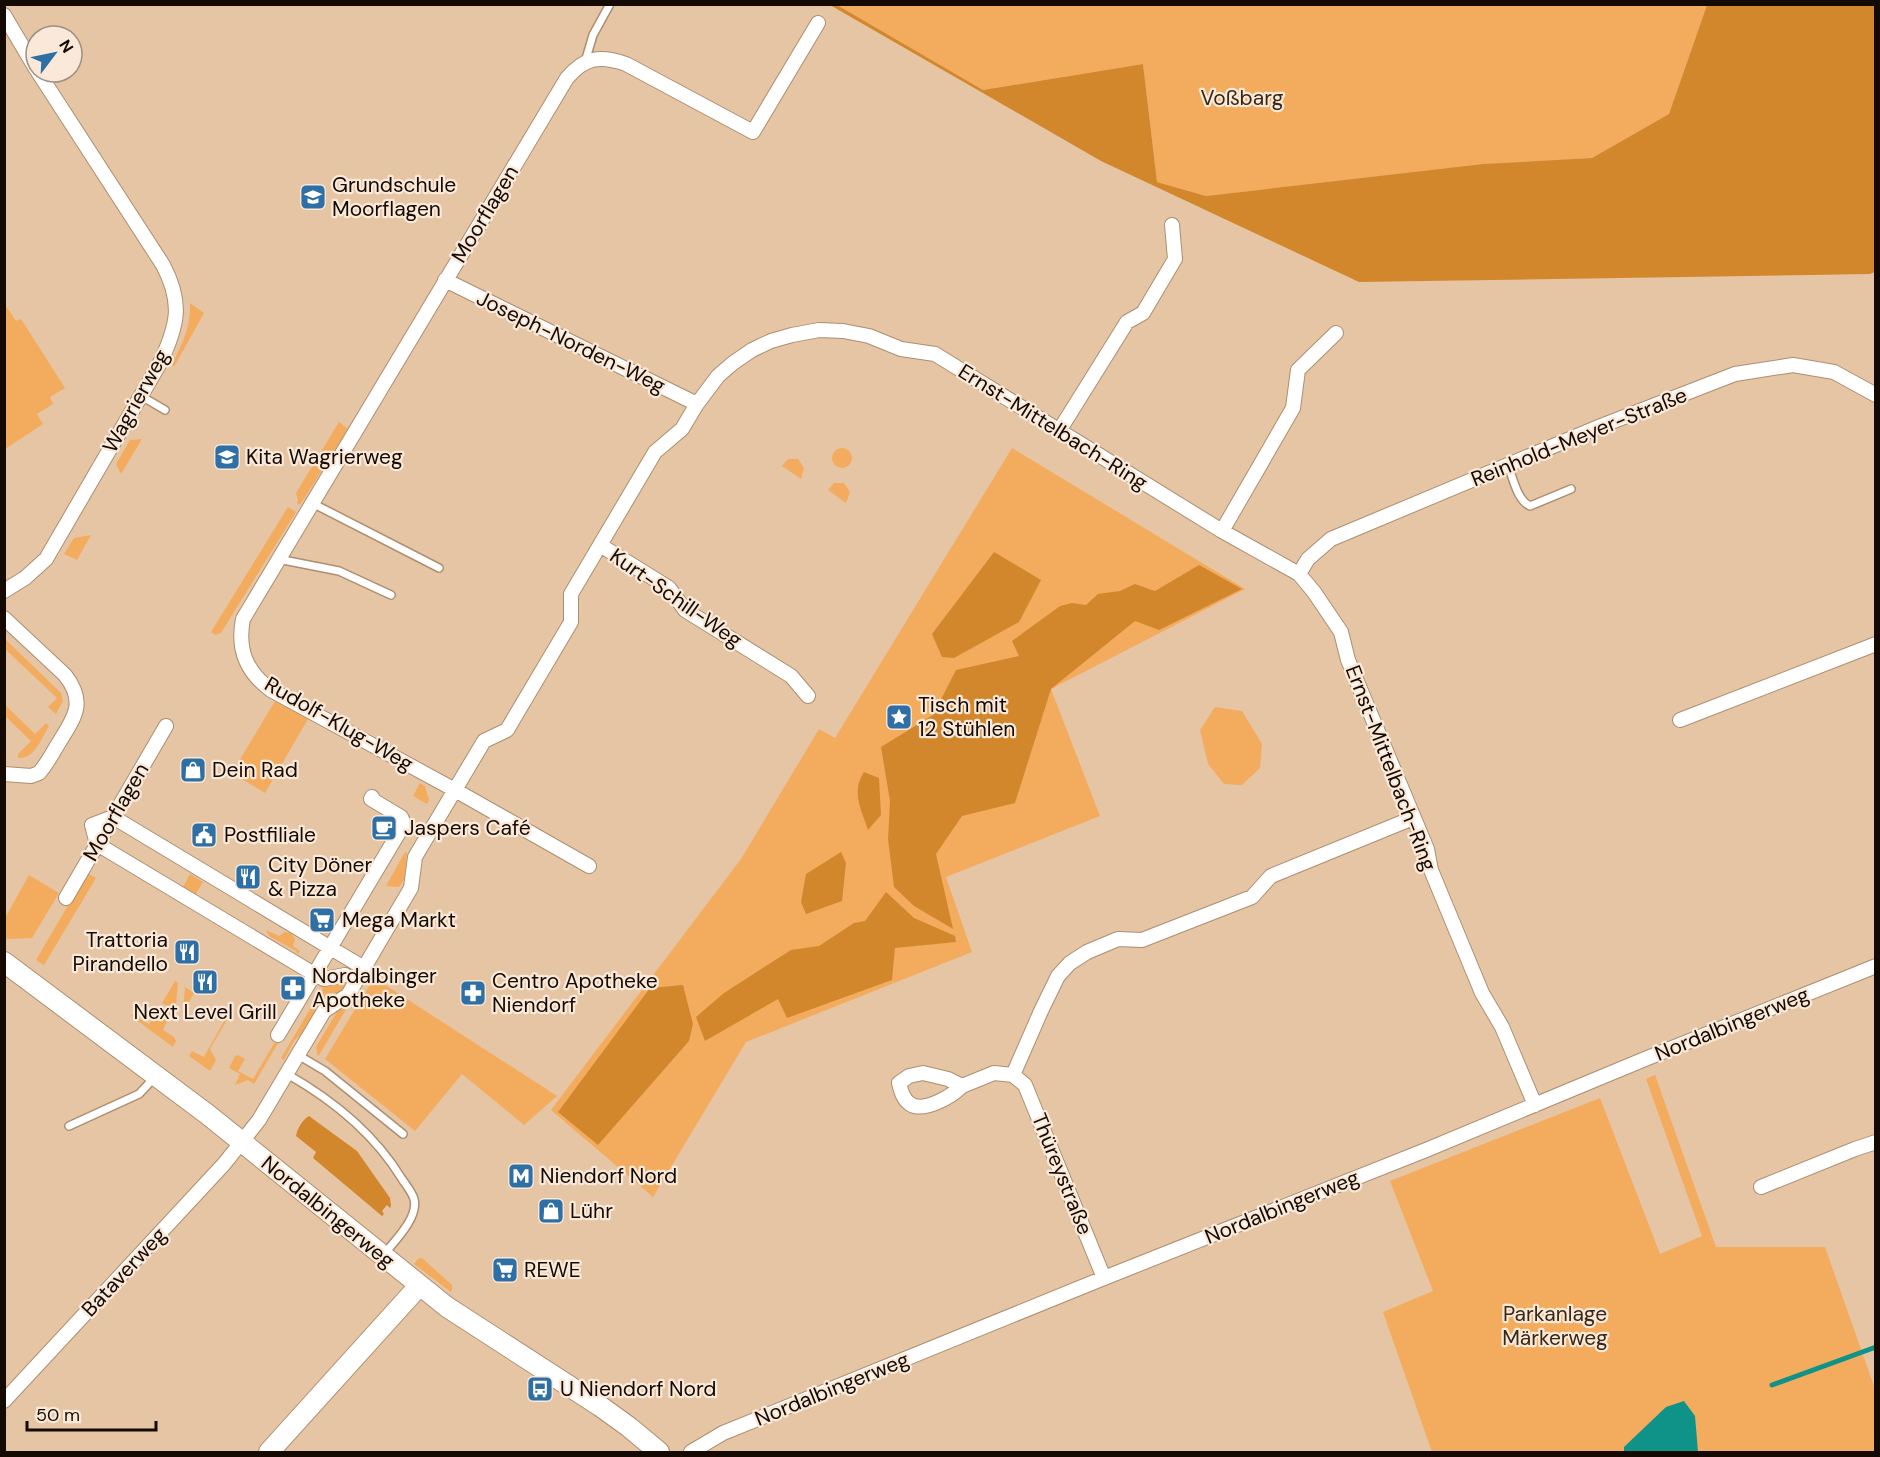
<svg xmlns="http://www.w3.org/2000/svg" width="1880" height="1457" viewBox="0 0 1880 1457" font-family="'DM Sans',sans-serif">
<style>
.green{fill:#f3ab5e}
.forest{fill:#d2872c}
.water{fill:#0f9389}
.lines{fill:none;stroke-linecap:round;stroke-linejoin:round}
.stream{stroke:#0f9389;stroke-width:5}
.lane-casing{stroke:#ad8e6f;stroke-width:10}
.street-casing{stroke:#ad8e6f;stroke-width:16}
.secondary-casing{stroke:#ad8e6f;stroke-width:22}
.lane{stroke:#fff;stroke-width:7}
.street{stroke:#fff;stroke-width:14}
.secondary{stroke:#fff;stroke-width:20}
.labels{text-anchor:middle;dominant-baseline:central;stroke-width:4.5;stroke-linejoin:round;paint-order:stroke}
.park-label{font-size:21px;fill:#382714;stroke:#fae9d8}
.poi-label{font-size:21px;fill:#150a02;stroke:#fae9d8;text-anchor:start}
.street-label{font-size:21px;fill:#150a02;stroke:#fae9d8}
</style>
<rect width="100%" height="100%" fill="#e6c5a4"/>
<path class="green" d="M837 5H1707L1669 114 1592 158 1483 164 1206 196 1157 182 1143 64 983 90Z
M4 303 16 321 21 319 65 388 50 397 53 404 37 414 43 424 5 449Z
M190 303 204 313 174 367 172 364C182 344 191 327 190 303Z
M339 422 348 429 300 505 297 503 298 500 296 493Z
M142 439 121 474 116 464 130 440Z
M832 458a10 10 0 1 1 20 0a10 10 0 1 1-20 0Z
M1012 448 1245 589 1051 689 1100 816 946 877 972 952 746 1042 653 1197 551 1110 741 859 819 729 835 738Z
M788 459H798L804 468 801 479 782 466Z
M834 483H844L850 492 846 503 828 490Z
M288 507 296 512 221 633 215 635 211 632Z
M91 535 77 560 64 554 74 538Z
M4 638 61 693 63 701 56 714 48 707 57 698 5 649Z
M275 701 308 719 265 793 232 773Z
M5 705 35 734 46 723 49 726C41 739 35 759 18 758V754L31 741 5 716Z
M1215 707 1242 711 1262 744 1260 768 1242 785 1224 784 1208 764 1200 730Z
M420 783 425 786 429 800 427 804 413 796Z
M405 852 407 853 404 880 399 887 386 886Z
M87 873 96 878 44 965 36 960Z
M190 874 203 882 196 894 183 887Z
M29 875 59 893 32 938 7 939 5 936V918Z
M266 930 279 936 285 932 291 933 295 939 293 946 300 951 298 954 296 951 269 936Z
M334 980 346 986 339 993H329L309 1026 294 1041 284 1060 281 1058 325 984Z
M175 981 178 983 176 1004 177 1012 162 1003Z
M382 983 557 1096 524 1125 462 1074 415 1131 325 1059 369 986Z
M185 987 194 993 184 1011 196 1018 195 1019 183 1011Z
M345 1004 348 1006 318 1057 316 1047 341 1005Z
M159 1008 170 1015 163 1030 174 1037 176 1041 173 1047 131 1016 132 1014 149 1024Z
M228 1014 230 1015 210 1049 216 1060 210 1071 189 1056 192 1051 204 1057Z
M275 1042 278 1043 254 1084 248 1080 235 1085 240 1074 229 1068 235 1056 238 1055 245 1059 238 1071 253 1079Z
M1655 1075 1716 1247H1825L1875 1389V1452H1432L1383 1312 1433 1291 1390 1181 1600 1098 1660 1254 1702 1236 1646 1079Z
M422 1258 452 1285V1290L451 1292 414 1264 418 1259Z"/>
<path class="forest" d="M830 5H837L983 90 1143 64 1157 182 1206 196 1483 164 1592 158 1669 114 1707 5H1875V272L1870 274 1359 282 1101 161Z
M994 552 1041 580 1019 622 954 658 942 657 932 634Z
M1199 565 1242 589 1159 630 1135 621 1051 689 1015 803 962 816 936 854 953 929 914 906 894 887 888 839 890 801 881 747 933 715 956 670 1019 656 1012 641 1060 606 1072 603 1086 605 1098 594 1120 591 1135 584 1155 591Z
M864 772 879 778 881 815 868 830C861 809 851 792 864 772Z
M841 852 846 863 842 901 806 914 801 902 806 874Z
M886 892 914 918 955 936 956 942 895 948 892 980 787 1018 778 999 705 1041 696 1017 724 993 791 950 819 946 854 923 865 921Z
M683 985 693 1024 689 1041 598 1145 558 1112 650 988Z
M309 1116 357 1151 390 1198 391 1206 390 1208 387 1205 382 1211 384 1214 382 1216 313 1158 316 1152 296 1136C297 1129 303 1119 309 1116Z"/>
<path class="water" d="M1684 1401 1695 1416 1698 1452H1624V1447L1666 1407Z"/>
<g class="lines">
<path class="stream" d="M1772 1385 1876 1347"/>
<defs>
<path id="lane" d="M585 62 593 35 610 4
M141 396 165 410
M1508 465C1513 478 1517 500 1530 506L1571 489
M312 503 439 568
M278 559 339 571 391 595
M298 1055 325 1071 403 1134
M287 1074C333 1100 374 1133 402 1179 406 1185 412 1192 414 1199 419 1217 395 1241 384 1254
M69 1126 139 1094 154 1078"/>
<path id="street" d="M4 15 36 69
M445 280 697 404
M1059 431 1127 322 1143 313 1175 259 1172 225
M1222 531 1293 408 1298 370 1336 333
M600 545 669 588 685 610 791 676 808 696
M1299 574 1308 559 1331 539 1601 426 1735 374 1793 365 1834 372 1876 395
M4 591 25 578 46 559 160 363C178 325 183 303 163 265L38 72
M4 618 65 675C87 703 74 718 58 744 52 754 47 764 39 773L31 776 4 774
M1680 720 1876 644
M589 866 455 790 271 690C246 672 237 649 243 619L567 78C585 57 600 55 626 64L753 132 818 23
M66 898 166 726
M345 975 324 979 314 974 97 844 92 825 113 817 364 968
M278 1035 404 824 401 817 371 799 372 797
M923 1073 948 1079 962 1086C952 1096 924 1113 910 1104 903 1099 901 1091 899 1083L909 1076Z
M1013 1075 1041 1011 1058 976 1070 963 1087 952 1118 939 1142 940 1252 897 1271 876 1413 818
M962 1086 994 1073 1013 1075 1025 1085 1104 1278
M1761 1187 1855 1149 1876 1142
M4 1401 224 1164 259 1120 324 1011 348 995 411 888 415 857 484 741 507 730 571 622V594L655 452 682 429 697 404 718 376 733 363 752 350 771 341 792 335 819 330 843 331 869 336 901 349 935 354 1222 531 1299 574 1314 592 1341 632 1348 660 1427 849 1431 870 1482 993 1502 1027 1535 1105
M691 1452 723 1433 1104 1278 1426 1150 1645 1059 1876 966"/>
<path id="secondary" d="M4 962 207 1114 447 1307 600 1406 629 1427 659 1452
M269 1452 419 1286"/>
</defs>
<use href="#lane" class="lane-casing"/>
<use href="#street" class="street-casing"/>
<use href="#secondary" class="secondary-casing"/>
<use href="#lane" class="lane"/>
<use href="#street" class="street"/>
<use href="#secondary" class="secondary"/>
</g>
<defs>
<symbol id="school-square" viewBox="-11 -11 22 22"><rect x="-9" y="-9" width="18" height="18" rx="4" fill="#2e70a6" stroke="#fae9d8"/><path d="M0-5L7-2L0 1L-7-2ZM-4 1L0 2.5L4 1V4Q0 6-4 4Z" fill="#fff"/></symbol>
<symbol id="sight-square" viewBox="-11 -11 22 22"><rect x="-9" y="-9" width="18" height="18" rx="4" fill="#2e70a6" stroke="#fae9d8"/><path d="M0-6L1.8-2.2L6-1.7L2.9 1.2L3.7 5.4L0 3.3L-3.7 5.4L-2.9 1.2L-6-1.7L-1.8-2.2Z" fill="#fff"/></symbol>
<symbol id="shop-square" viewBox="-11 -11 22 22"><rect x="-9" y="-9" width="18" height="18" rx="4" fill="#2e70a6" stroke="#fae9d8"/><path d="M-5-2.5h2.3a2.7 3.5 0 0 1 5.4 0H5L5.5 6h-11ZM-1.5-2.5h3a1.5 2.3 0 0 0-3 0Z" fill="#fff"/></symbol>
<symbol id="cafe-square" viewBox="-11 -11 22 22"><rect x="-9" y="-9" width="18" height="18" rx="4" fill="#2e70a6" stroke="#fae9d8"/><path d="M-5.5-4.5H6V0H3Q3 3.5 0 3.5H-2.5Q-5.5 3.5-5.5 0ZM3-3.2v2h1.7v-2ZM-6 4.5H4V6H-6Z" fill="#fff"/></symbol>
<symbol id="civic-square" viewBox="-11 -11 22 22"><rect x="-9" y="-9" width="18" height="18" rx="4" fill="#2e70a6" stroke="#fae9d8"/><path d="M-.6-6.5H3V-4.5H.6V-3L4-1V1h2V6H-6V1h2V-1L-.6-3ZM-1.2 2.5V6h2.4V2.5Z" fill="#fff"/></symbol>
<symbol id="restaurant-square" viewBox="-11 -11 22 22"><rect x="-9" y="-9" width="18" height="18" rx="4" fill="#2e70a6" stroke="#fae9d8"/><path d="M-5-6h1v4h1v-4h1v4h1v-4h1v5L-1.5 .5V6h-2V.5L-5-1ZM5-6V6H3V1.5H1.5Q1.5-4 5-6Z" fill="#fff"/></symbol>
<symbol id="supermarket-square" viewBox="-11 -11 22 22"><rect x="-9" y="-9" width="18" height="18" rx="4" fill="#2e70a6" stroke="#fae9d8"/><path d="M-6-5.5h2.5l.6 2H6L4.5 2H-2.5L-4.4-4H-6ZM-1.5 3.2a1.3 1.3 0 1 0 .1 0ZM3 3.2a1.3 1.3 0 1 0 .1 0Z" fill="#fff"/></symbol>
<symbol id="pharmacy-square" viewBox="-11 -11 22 22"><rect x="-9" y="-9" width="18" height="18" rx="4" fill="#2e70a6" stroke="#fae9d8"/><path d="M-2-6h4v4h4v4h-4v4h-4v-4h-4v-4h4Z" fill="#fff"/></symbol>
<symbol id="metro-square" viewBox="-11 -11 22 22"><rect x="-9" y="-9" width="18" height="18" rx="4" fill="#2e70a6" stroke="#fae9d8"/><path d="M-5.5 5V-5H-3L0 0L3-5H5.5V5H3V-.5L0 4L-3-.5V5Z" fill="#fff"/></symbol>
<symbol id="bus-square" viewBox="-11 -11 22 22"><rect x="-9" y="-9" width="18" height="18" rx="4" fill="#2e70a6" stroke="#fae9d8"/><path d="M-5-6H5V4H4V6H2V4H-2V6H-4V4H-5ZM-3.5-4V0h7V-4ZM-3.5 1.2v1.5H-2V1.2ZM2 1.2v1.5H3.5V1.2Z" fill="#fff"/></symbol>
</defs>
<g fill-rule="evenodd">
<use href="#school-square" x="298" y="182" width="30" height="30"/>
<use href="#school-square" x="212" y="442" width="30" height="30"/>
<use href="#sight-square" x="884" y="702" width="30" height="30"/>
<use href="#shop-square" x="178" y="755" width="30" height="30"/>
<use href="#cafe-square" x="369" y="813" width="30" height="30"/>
<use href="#civic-square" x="189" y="820" width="30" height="30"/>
<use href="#restaurant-square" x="233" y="862" width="30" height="30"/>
<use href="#supermarket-square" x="307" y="905" width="30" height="30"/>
<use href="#restaurant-square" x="172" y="937" width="30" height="30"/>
<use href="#restaurant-square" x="190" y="967" width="30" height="30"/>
<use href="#pharmacy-square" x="278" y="973" width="30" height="30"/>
<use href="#pharmacy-square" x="458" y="978" width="30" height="30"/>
<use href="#metro-square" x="506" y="1161" width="30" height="30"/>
<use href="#shop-square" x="536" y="1196" width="30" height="30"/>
<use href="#supermarket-square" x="490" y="1255" width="30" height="30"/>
<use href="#bus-square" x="525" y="1374" width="30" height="30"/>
</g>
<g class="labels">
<g class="park-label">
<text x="1242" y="98">Voßbarg</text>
<text x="1555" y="1314">Parkanlage<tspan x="1555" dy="24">Märkerweg</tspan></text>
</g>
<g class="poi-label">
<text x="332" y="185">Grundschule<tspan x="332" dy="24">Moorflagen</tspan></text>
<text x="246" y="457">Kita Wagrierweg</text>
<text x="918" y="705">Tisch mit<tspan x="918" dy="24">12 Stühlen</tspan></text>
<text x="212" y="770">Dein Rad</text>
<text x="404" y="828">Jaspers Café</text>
<text x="224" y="835">Postfiliale</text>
<text x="268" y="865">City Döner<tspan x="268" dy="24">&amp; Pizza</tspan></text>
<text x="342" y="920">Mega Markt</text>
<text x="168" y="940" text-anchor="end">Trattoria<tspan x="168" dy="24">Pirandello</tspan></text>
<text x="312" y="976">Nordalbinger<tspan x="312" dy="24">Apotheke</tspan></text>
<text x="492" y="981">Centro Apotheke<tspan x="492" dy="24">Niendorf</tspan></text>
<text x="205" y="1012" text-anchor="middle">Next Level Grill</text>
<text x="540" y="1176">Niendorf Nord</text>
<text x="570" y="1211">Lühr</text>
<text x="524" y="1270">REWE</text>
<text x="560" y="1389">U Niendorf Nord</text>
</g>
<g class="street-label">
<text transform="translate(485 214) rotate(-59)">Moorflagen</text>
<text transform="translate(571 342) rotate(26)">Joseph-Norden-Weg</text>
<text transform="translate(136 401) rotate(-61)">Wagrierweg</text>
<text transform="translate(1053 427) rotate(32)">Ernst-Mittelbach-Ring</text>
<text transform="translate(1579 437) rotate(-22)">Reinhold-Meyer-Straße</text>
<text transform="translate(676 598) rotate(35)">Kurt-Schill-Weg</text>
<text transform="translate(339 724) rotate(30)">Rudolf-Klug-Weg</text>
<text transform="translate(1391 768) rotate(69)">Ernst-Mittelbach-Ring</text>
<text transform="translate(116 812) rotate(-60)">Moorflagen</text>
<text transform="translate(1732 1024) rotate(-22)">Nordalbingerweg</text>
<text transform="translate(1062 1174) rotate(68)">Thüreystraße</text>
<text transform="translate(1282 1207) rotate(-22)">Nordalbingerweg</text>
<text transform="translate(328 1212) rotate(39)">Nordalbingerweg</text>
<text transform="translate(124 1272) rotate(-47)">Bataverweg</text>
<text transform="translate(832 1389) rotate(-22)">Nordalbingerweg</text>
</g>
</g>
<rect width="1880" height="1457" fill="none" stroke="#150a02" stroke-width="12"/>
<g transform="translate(54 54) rotate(58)"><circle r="28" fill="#fae9d8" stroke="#9e9082" stroke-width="1.5"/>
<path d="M0-4.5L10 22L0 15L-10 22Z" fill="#2e70a6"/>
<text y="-9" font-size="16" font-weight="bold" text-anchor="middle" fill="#150a02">N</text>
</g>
<path d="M27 1421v9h129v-9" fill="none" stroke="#150a02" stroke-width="3"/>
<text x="36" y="1421" font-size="18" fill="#150a02" stroke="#fae9d8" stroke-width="4.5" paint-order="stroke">50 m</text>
</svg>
